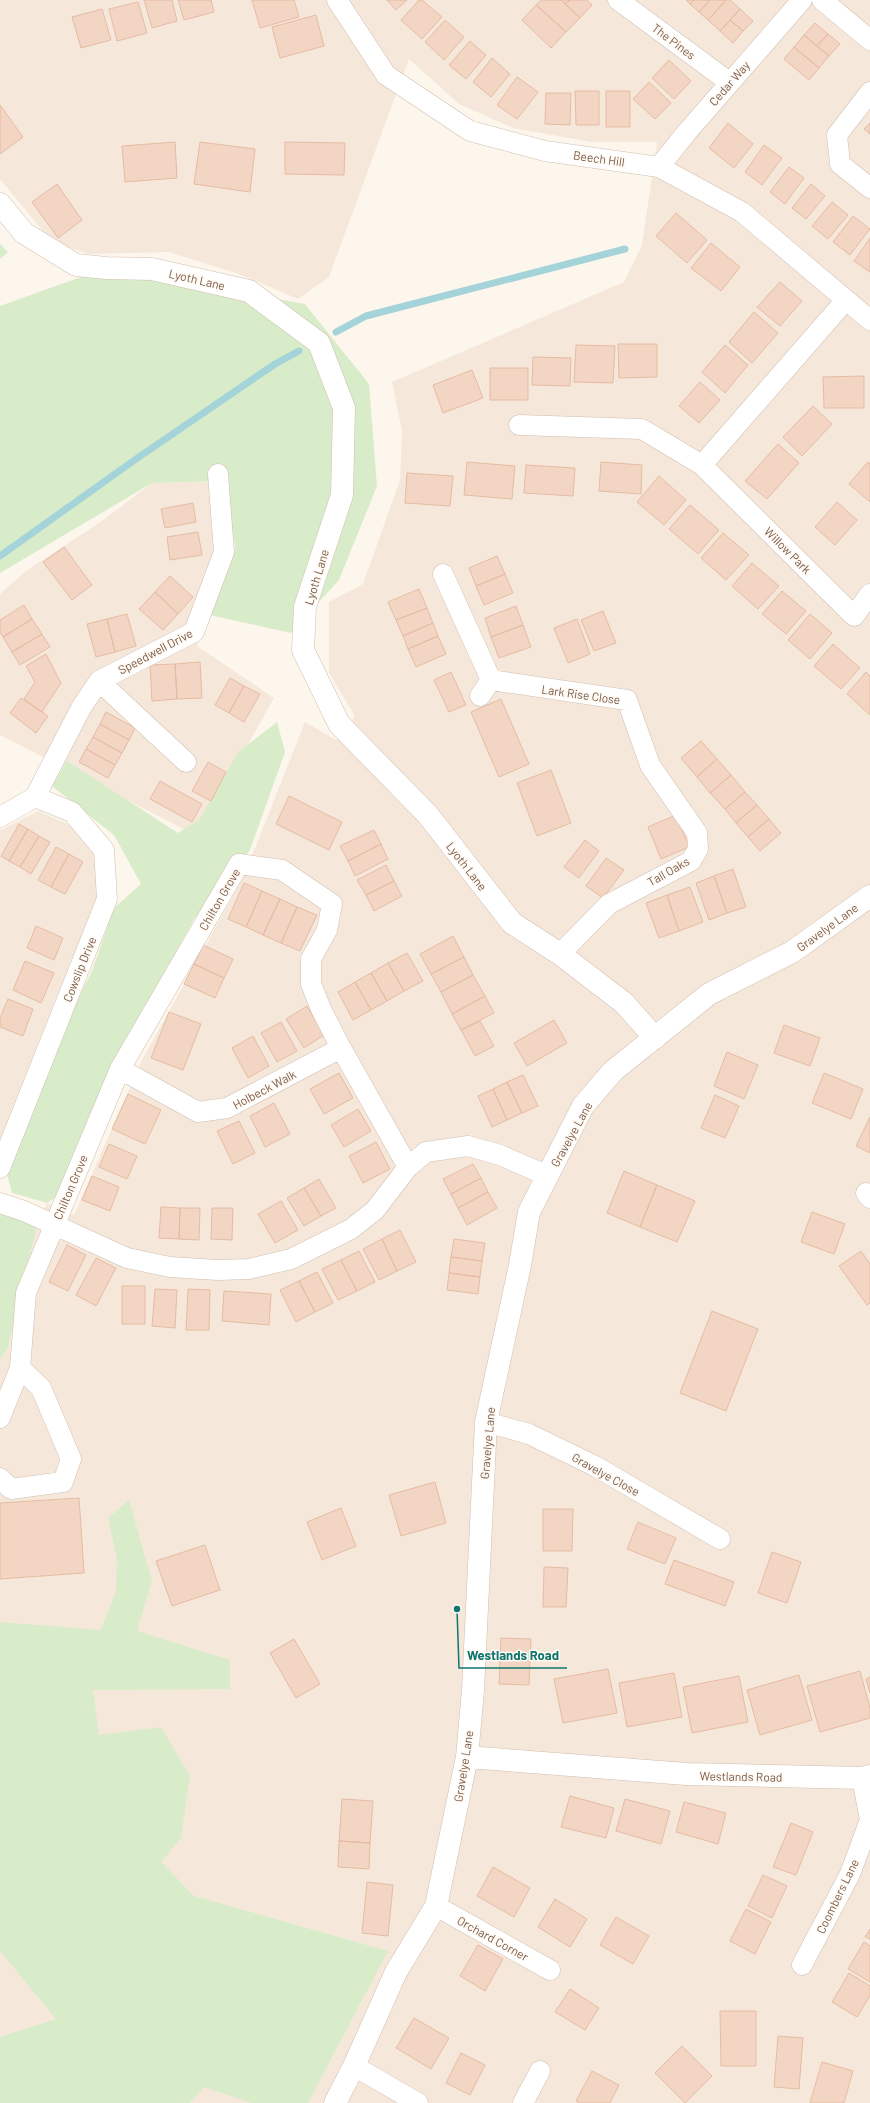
<svg xmlns="http://www.w3.org/2000/svg" width="870" height="2103" viewBox="0 0 870 2103" font-family="Barlow,sans-serif">
<style>
.residential{fill:#f5e8da}
.green{fill:#d8ecc9}
.lines{fill:none;stroke-linecap:round;stroke-linejoin:round}
.stream{stroke:#a5d3da;stroke-width:7}
.building{fill:#f3d5c3;stroke:#e6bba3}
.minor-casing{stroke:#d1beb0;stroke-width:21}
.tertiary-casing{stroke:#d1beb0;stroke-width:23}
.minor{stroke:#fff;stroke-width:20}
.tertiary{stroke:#fff;stroke-width:22}
.labels{text-anchor:middle;dominant-baseline:central;stroke-width:3;stroke-linejoin:round;paint-order:stroke}
.street-label{font-size:12px;fill:#7a5c4d;stroke:#fffaf3}
.leader{fill:none;stroke:#0f766e;stroke-width:1.5}
.callout-dot{fill:#0f766e;stroke:#fffaf3;stroke-width:1.5}
.callout-label{font-size:13px;text-anchor:middle;font-weight:bold;fill:#0f766e;stroke:#fffaf3;stroke-width:3;stroke-linejoin:round;paint-order:stroke}
</style>
<rect width="100%" height="100%" fill="#fdf6ec"/>
<path class="residential" d="M0 0H870V2103H0V1344L13 1288 47 1203 74 1215 142 1060 243 878 305 722 336 740 355 716 329 673V602L363 584 400 480 402 431 392 382 624 282 642 245 657 142H591L513 128 459 104 409 59 329 277 298 299 239 274 169 252 89 254 52 242 0 179Z
M222 481 236 548 197 646 274 698 197 836 0 735V594L26 571 102 521 152 483Z
M38 811 77 828 96 858 102 889 68 968 0 1139V829L1 830Z"/>
<path class="green" d="M0 244 8 252 0 259Z
M106 268 305 304 369 384 377 486 339 580 291 633 210 615 236 548 222 481 152 483 0 573V306Z
M277 722 285 752 250 850 194 919 132 1033 81 1136 58 1196 47 1203 12 1193 6 1170 43 1068 92 971 114 908 141 884 114 835 52 786 67 761 178 833 200 819 238 752Z
M0 1210 37 1227 17 1303 8 1347 0 1359Z
M129 1500 152 1581 137 1631 230 1660V1689L93 1690 99 1735 161 1727 190 1776 181 1838 161 1862 194 1896 388 1951 308 2103H251L204 2087 190 2103H0V2037L56 2019 0 1951V1622L101 1630 116 1591 117 1559 108 1518Z"/>
<g class="lines">
<path class="stream" d="M336 332 366 316 625 249
M0 556 136 459 275 364 299 351"/>
</g>
<path class="building" d="M144 0H172L177 21 152 28Z
M178 0H211L214 12 184 20Z
M252 0H294L299 17 260 28Z
M387 0H407L396 10Z
M419 0H422L442 17 422 39 401 20Z
M541 0H561L580 18 566 32 536 5Z
M561 0H570L565 4Z
M570 0H587L592 5 580 18 565 4Z
M686 0H694L690 4Z
M694 0H710L699 12 690 4Z
M710 0H726L708 20 699 12Z
M726 0H730L740 9 720 31 708 20Z
M138 2 147 33 117 41 109 9Z
M536 5 566 32 551 48 522 20Z
M102 9 111 40 81 48 72 17Z
M740 9 753 21 743 31 730 20Z
M316 15 324 46 280 58 272 27Z
M445 20 464 37 444 60 425 42Z
M730 20 743 31 733 43 720 31Z
M815 23 828 34 817 46 804 35Z
M828 34 840 44 829 56 817 46Z
M804 35 829 56 819 68 794 47Z
M470 41 486 55 466 79 449 65Z
M794 47 819 68 809 80 784 59Z
M492 58 510 74 491 97 473 82Z
M669 60 691 81 674 99 652 78Z
M517 77 538 92 517 119 497 105Z
M649 82 671 103 655 119 633 99Z
M575 91H599V125H576Z
M606 91H630V127H606Z
M546 93H571L570 125 545 124Z
M0 105 23 137 0 154Z
M728 123 753 144 734 168 709 148Z
M870 123V134L864 129Z
M175 142 177 178 125 182 122 146Z
M200 142 255 149 250 192 194 184Z
M285 142 345 143 344 175 285 174Z
M764 145 782 158 762 185 745 172Z
M789 167 804 178 785 204 770 192Z
M57 184 82 220 58 238 32 202Z
M811 184 825 196 806 219 792 208Z
M832 202 848 215 828 239 812 226Z
M676 213 707 240 687 263 656 236Z
M853 216 870 229 850 255 833 242Z
M870 238V272L854 261Z
M711 243 740 267 721 291 691 268Z
M780 282 802 301 780 326 757 307Z
M754 312 778 333 752 363 729 342Z
M618 344H657V377L619 378Z
M576 345 615 346 613 383 574 382Z
M725 345 748 365 725 393 702 372Z
M533 357 571 358 570 386 532 385Z
M490 368H528V400H490Z
M472 370 483 398 443 413 433 385Z
M864 376V408H824L823 377Z
M700 382 720 400 699 423 679 406Z
M813 406 832 424 802 456 783 437Z
M778 444 799 463 767 499 745 481Z
M467 462 515 466 512 499 464 495Z
M601 462 642 465 641 494 599 491Z
M868 462 870 464V502L849 484Z
M526 465 575 468 573 496 524 493Z
M407 473 453 476 450 506 405 503Z
M659 476 686 500 664 525 637 502Z
M837 502 857 520 835 545 815 527Z
M193 503 196 522 165 528 161 509Z
M690 505 719 530 698 554 669 529Z
M198 532 202 555 170 560 167 537Z
M723 533 749 555 726 580 701 558Z
M64 547 92 585 72 600 43 562Z
M497 556 505 574 476 586 469 568Z
M752 563 779 586 758 609 732 586Z
M505 574 513 593 484 605 476 586Z
M170 576 193 597 178 614 155 592Z
M419 589 427 608 396 620 388 602Z
M782 591 806 611 786 634 762 614Z
M155 592 178 614 163 630 139 609Z
M24 605 32 619 3 637 0 632V620Z
M516 606 523 625 491 637 485 618Z
M427 608 433 623 403 636 396 620Z
M603 611 616 643 594 651 581 620Z
M127 614 136 646 115 652 107 619Z
M810 614 832 633 810 659 788 640Z
M32 619 42 634 12 652 3 637Z
M107 619 115 652 96 657 87 624Z
M577 619 590 654 568 663 554 628Z
M433 623 438 636 408 649 403 636Z
M523 625 531 647 499 658 491 637Z
M42 634 50 647 20 665 12 652Z
M438 636 446 654 416 667 408 649Z
M833 644 860 668 841 689 814 666Z
M46 654 61 683 42 712 24 699 35 682 26 666Z
M200 662 202 698 177 699 175 664Z
M175 664 177 699 152 701 150 665Z
M451 672 466 705 449 712 434 680Z
M866 672 870 676V715L847 694Z
M230 678 244 686 229 713 215 705Z
M244 686 260 694 244 722 229 713Z
M21 698 48 716 36 733 10 713Z
M501 699 529 764 499 777 471 712Z
M106 712 135 728 129 740 100 724Z
M100 724 129 740 122 753 93 737Z
M93 737 122 753 115 765 86 749Z
M701 741 717 759 697 777 681 758Z
M86 749 115 765 108 778 79 762Z
M717 759 731 775 710 793 697 777Z
M208 762 226 772 211 801 192 791Z
M551 770 571 823 537 836 517 783Z
M731 775 745 792 725 809 710 793Z
M160 781 202 804 192 822 150 799Z
M745 792 757 805 736 823 725 809Z
M289 796 342 822 329 850 276 824Z
M757 805 769 819 748 837 736 823Z
M676 815 689 847 661 859 648 827Z
M769 819 781 833 760 851 748 837Z
M19 824 28 829 9 861 1 856Z
M28 829 39 836 20 867 9 861Z
M374 830 381 844 348 861 340 846Z
M39 836 50 842 31 874 20 867Z
M585 840 599 851 579 878 564 867Z
M381 844 388 859 355 876 348 861Z
M56 847 69 854 51 887 38 880Z
M69 854 83 862 65 894 51 887Z
M606 858 624 870 603 898 586 886Z
M386 865 394 881 366 895 357 880Z
M733 869 746 907 727 913 714 876Z
M714 876 727 913 709 920 696 883Z
M394 881 402 896 374 911 366 895Z
M244 883 262 891 246 927 228 919Z
M690 887 703 922 679 931 667 895Z
M262 891 280 899 263 935 246 927Z
M667 895 679 931 659 938 646 903Z
M280 899 297 907 281 943 263 935Z
M297 907 317 915 300 951 281 943Z
M36 926 63 938 54 960 27 948Z
M453 936 464 957 431 974 420 954Z
M203 945 233 959 224 978 194 964Z
M407 953 423 981 404 991 388 963Z
M464 957 473 975 441 992 431 974Z
M25 961 54 973 41 1003 13 990Z
M388 963 404 991 387 1001 371 973Z
M194 964 224 978 215 998 184 984Z
M371 973 387 1001 371 1010 355 982Z
M473 975 485 996 452 1014 441 992Z
M355 982 371 1010 353 1020 338 992Z
M485 996 494 1013 461 1030 452 1014Z
M8 999 33 1009 23 1036 0 1027V1018Z
M307 1006 324 1035 304 1048 286 1019Z
M169 1012 201 1024 183 1070 151 1058Z
M554 1020 567 1043 527 1066 514 1043Z
M480 1021 494 1046 475 1056 461 1030Z
M281 1022 297 1051 277 1062 261 1033Z
M784 1025 820 1038 810 1066 774 1053Z
M253 1036 269 1066 248 1078 232 1048Z
M727 1052 758 1065 744 1099 714 1086Z
M339 1073 353 1098 324 1114 310 1089Z
M824 1073 863 1089 851 1119 812 1103Z
M523 1075 538 1106 522 1113 507 1082Z
M507 1082 522 1113 507 1120 493 1089Z
M493 1089 507 1120 492 1127 478 1096Z
M128 1094 161 1110 145 1144 112 1129Z
M715 1095 739 1106 725 1138 701 1128Z
M274 1103 290 1134 265 1147 250 1116Z
M358 1109 371 1131 344 1147 331 1125Z
M870 1117V1153L856 1146Z
M239 1121 255 1153 233 1164 217 1131Z
M376 1142 390 1169 363 1183 349 1156Z
M109 1144 137 1156 127 1179 99 1167Z
M473 1164 481 1178 451 1194 443 1179Z
M624 1171 657 1185 640 1227 607 1213Z
M92 1176 119 1187 110 1211 82 1200Z
M481 1178 488 1192 458 1208 451 1194Z
M319 1179 336 1208 321 1216 304 1188Z
M657 1185 695 1201 677 1242 640 1227Z
M304 1188 321 1216 304 1226 287 1198Z
M488 1192 497 1208 467 1225 458 1208Z
M281 1201 298 1230 275 1243 258 1214Z
M161 1207 180 1208 179 1239 159 1238Z
M180 1208H200L199 1240 179 1239Z
M212 1208H233L232 1240 211 1239Z
M812 1212 845 1224 834 1254 801 1242Z
M400 1230 416 1262 397 1271 382 1239Z
M382 1239 397 1271 379 1280 363 1249Z
M454 1239 485 1243 482 1261 451 1257Z
M67 1245 86 1255 68 1291 49 1282Z
M359 1251 375 1282 357 1291 341 1260Z
M861 1251 870 1264V1303L867 1305 839 1266Z
M451 1257 482 1261 480 1277 449 1273Z
M96 1258 116 1268 96 1306 76 1295Z
M341 1260 357 1291 338 1300 322 1269Z
M317 1272 333 1303 315 1312 299 1281Z
M449 1273 480 1277 478 1294 447 1290Z
M299 1281 315 1312 296 1322 280 1290Z
M122 1286H145V1324H122Z
M155 1289 177 1290 175 1328 152 1326Z
M188 1289 210 1290 209 1330H186Z
M224 1291 271 1294 269 1325 222 1321Z
M712 1311 758 1329 726 1411 680 1393Z
M435 1482 446 1523 401 1536 389 1495Z
M79 1498 84 1573 0 1579V1503Z
M341 1508 356 1546 322 1560 307 1522Z
M543 1509H573L572 1551H543Z
M638 1522 676 1538 665 1564 627 1549Z
M205 1545 220 1590 172 1606 156 1561Z
M772 1552 801 1562 787 1603 758 1593Z
M674 1560 734 1582 725 1606 665 1584Z
M544 1567 568 1568 566 1607H543Z
M501 1638 531 1639 529 1685 499 1684Z
M294 1639 320 1684 296 1698 270 1653Z
M608 1669 617 1713 563 1723 554 1679Z
M860 1671 870 1708V1718L820 1732 807 1686Z
M674 1673 682 1717 627 1727 619 1683Z
M799 1675 812 1720 760 1735 747 1690Z
M739 1676 748 1722 692 1733 683 1687Z
M870 1677V1693L866 1679Z
M570 1796 614 1808 606 1838 561 1827Z
M342 1799 373 1801 370 1843 339 1841Z
M625 1799 670 1811 661 1844 616 1831Z
M684 1802 726 1813 718 1844 676 1832Z
M791 1823 813 1832 796 1875 773 1867Z
M339 1841 370 1843 369 1869 338 1867Z
M493 1867 530 1888 514 1917 477 1896Z
M763 1875 787 1886 772 1918 748 1906Z
M367 1882 393 1885 388 1936 362 1933Z
M555 1899 587 1919 570 1947 538 1927Z
M746 1909 771 1922 755 1954 730 1941Z
M616 1917 649 1936 633 1964 600 1945Z
M870 1929V1939L865 1937Z
M864 1942 870 1946V1982L848 1969Z
M478 1945 503 1959 485 1991 460 1976Z
M849 1973 870 1986V1996L857 2017 832 2002Z
M570 1989 599 2008 585 2030 555 2012Z
M720 2011H756V2066H721Z
M414 2018 449 2038 431 2069 396 2048Z
M778 2036 803 2038 799 2089 774 2087Z
M682 2046 712 2076 685 2103 655 2073Z
M461 2053 485 2065 470 2095 446 2083Z
M822 2062 853 2071 844 2103H810Z
M592 2071 619 2085 610 2103H580L576 2101Z"/>
<g class="lines">
<defs>
<path id="minor" d="M337 0 386 75 470 131 545 151 659 167 742 212 870 320
M618 0 729 82
M822 0 870 40
M870 92 837 135 840 164 870 188
M659 167 687 132 802 0
M519 425 642 429 702 465 854 616 870 594
M702 465 845 301
M443 574 491 680 627 700 650 765 697 833 698 849 691 861 609 904 560 954
M99 681 186 762
M480 696 491 680
M35 797 81 708 99 681 194 632 224 552 218 474
M0 817 35 797
M120 1069 198 1112 227 1108 341 1048
M0 1168 107 899 104 850 72 812 35 797
M866 1193 870 1198
M0 1203 24 1211 127 1258 170 1267 218 1270 249 1269 291 1259 351 1229 375 1210 408 1167 426 1152 468 1146 500 1155 548 1176
M0 1418 20 1368 26 1293 120 1069 239 864 282 870 332 904 327 930 311 959V984L321 1009 341 1048 408 1167
M486 1422 529 1434 595 1466 720 1539
M0 1478 11 1489 63 1482 71 1459 41 1388 20 1368
M436 1906 550 1970
M802 1965 850 1874 870 1820 862 1778
M354 2066 418 2103
M523 2103 540 2071"/>
<path id="tertiary" d="M0 204 24 233 76 265 106 268 152 269 249 291 319 343 344 408 342 495 305 607 303 650 339 724 428 815 512 923 560 954 624 1003 655 1038
M467 1757 686 1774 862 1778 870 1776
M335 2103 354 2066 396 1972 436 1906 467 1757 473 1690 486 1422 520 1265 529 1212 583 1106 613 1071 709 994 792 952 870 896"/>
</defs>
<use href="#minor" class="minor-casing"/>
<use href="#tertiary" class="tertiary-casing"/>
<use href="#minor" class="minor"/>
<use href="#tertiary" class="tertiary"/>
</g>
<g class="labels">
<g class="street-label">
<text transform="translate(674 41) rotate(37)">The Pines</text>
<text transform="translate(729 83) rotate(-49)">Cedar Way</text>
<text transform="translate(599 158) rotate(8)">Beech Hill</text>
<text transform="translate(197 279) rotate(13)">Lyoth Lane</text>
<text transform="translate(788 550) rotate(45)">Willow Park</text>
<text transform="translate(316 577) rotate(-73)">Lyoth Lane</text>
<text transform="translate(155 651) rotate(-28)">Speedwell Drive</text>
<text transform="translate(581 694) rotate(8)">Lark Rise Close</text>
<text transform="translate(467 866) rotate(52)">Lyoth Lane</text>
<text transform="translate(668 871) rotate(-30)">Tall Oaks</text>
<text transform="translate(219 899) rotate(-60)">Chilton Grove</text>
<text transform="translate(827 927) rotate(-36)">Gravelye Lane</text>
<text transform="translate(79 969) rotate(-68)">Cowslip Drive</text>
<text transform="translate(264 1089) rotate(-28)">Holbeck Walk</text>
<text transform="translate(571 1134) rotate(-61)">Gravelye Lane</text>
<text transform="translate(70 1187) rotate(-67)">Chilton Grove</text>
<text transform="translate(487 1443) rotate(-85)">Gravelye Lane</text>
<text transform="translate(606 1474) rotate(29)">Gravelye Close</text>
<text transform="translate(463 1766) rotate(-81)">Gravelye Lane</text>
<text transform="translate(741 1776) rotate(1)">Westlands Road</text>
<text transform="translate(837 1896) rotate(-64)">Coombers Lane</text>
<text transform="translate(493 1938) rotate(29)">Orchard Corner</text>
</g>
</g>
<path class="leader" d="M457 1609L459 1668H567"/>
<circle class="callout-dot" cx="457" cy="1609" r="4"/>
<g class="callout-label">
<text x="513" y="1660">Westlands Road</text>
</g>
</svg>
